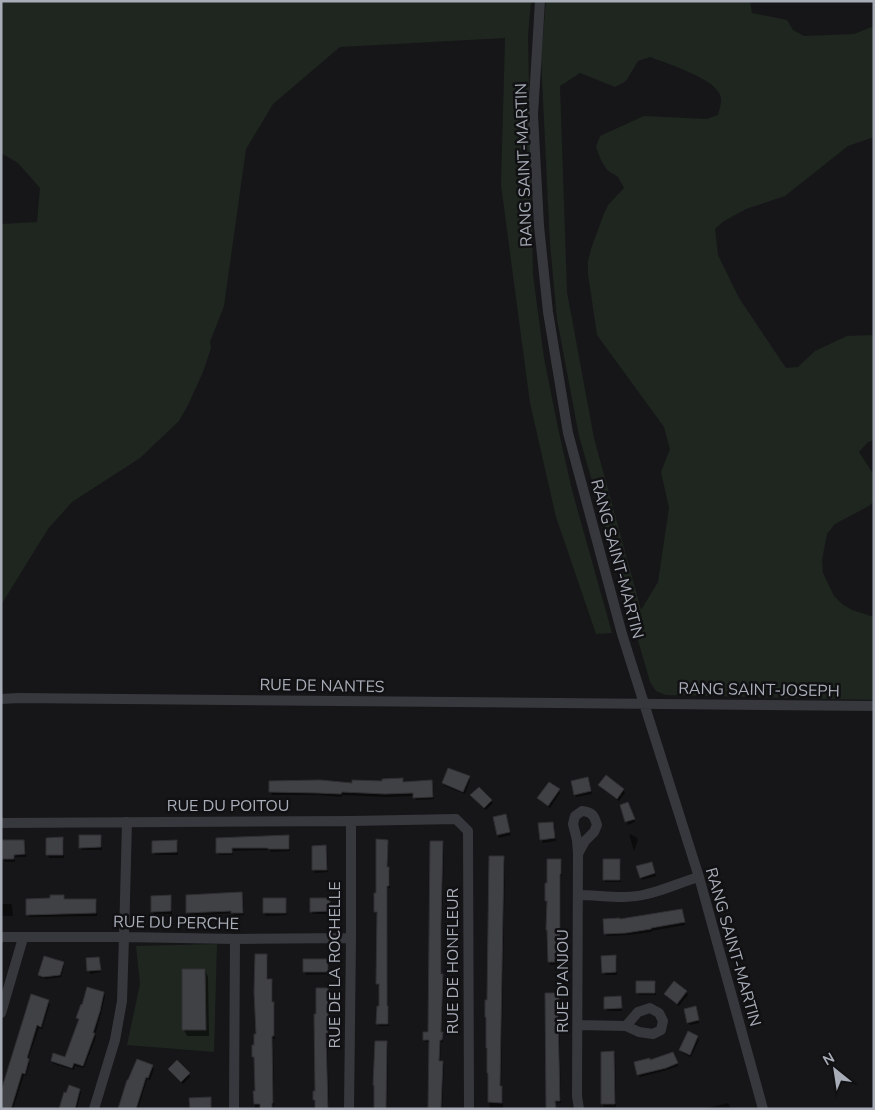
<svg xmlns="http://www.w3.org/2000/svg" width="875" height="1110" viewBox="0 0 875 1110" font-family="'Nunito Sans',sans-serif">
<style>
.green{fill:#1e261f;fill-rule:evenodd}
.shadow{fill:#0007}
.building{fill:#404145;stroke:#303034}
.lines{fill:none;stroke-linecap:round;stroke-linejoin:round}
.minor{stroke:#37383d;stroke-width:10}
.labels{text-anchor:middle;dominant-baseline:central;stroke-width:5;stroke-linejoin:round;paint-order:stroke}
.street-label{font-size:16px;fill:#a8adb8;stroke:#111113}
</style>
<rect width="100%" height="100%" fill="#161618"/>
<path class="green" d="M1 1H531L528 36 533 275 544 358 558 428 572 490 612 633 596 634 556 517 530 403 501 185 505 38 340 47 273 104 246 149 224 306 210 342 211 348 203 372 188 405 179 421 140 458 72 502 48 529 1 605V224L37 222 40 188 18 163 1 153Z
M546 1H750L752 13 787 20 793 30 804 36 854 34 874 26V137L848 146 785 196 746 209 724 221 715 229 718 255 739 298 786 368 798 367 815 351 847 336 874 335V440L868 442 859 452 874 475V501L869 506 835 524 827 534 822 560 823 573 834 596 842 604 852 610 874 617V700L666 695 656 691 650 682 579 436 557 319 550 244 541 59ZM650 57C666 63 712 78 719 93 723 100 720 108 718 115L707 119 644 116 600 136 596 147 601 160 607 170 618 177 624 188 608 205 603 216 591 249 588 261V274L597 335 664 427 670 449 661 472 669 508 658 582 641 610 594 438 567 292 560 86 580 73 615 87 626 81 638 61Z
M217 944 214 1052 127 1045 140 984 136 946Z"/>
<path class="shadow" d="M469 777 470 780 465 794 445 786 443 783Z
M606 777 624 790 625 793 619 801 601 788 600 785Z
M403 779 405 783 431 781 433 784 434 799 416 800 414 796 387 797 342 795V797L319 795H272L271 792 383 783Z
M588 779 592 794 576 797 575 794Z
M559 790 560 793 550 808 540 801 538 799Z
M473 798 491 801 493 803 486 810Z
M621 806H630L635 822 628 825Z
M507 818 511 835 499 838 498 835Z
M553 823 554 826 556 841 543 843 542 840 540 825Z
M629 834 636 837 638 840 634 851Z
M100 836 102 839V850H82L80 847Z
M288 836 290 839V851L271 852 270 850 232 851 233 855H219L218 853 217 840Z
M47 839H62L64 841V858H49L48 855Z
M24 841 25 844 26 857H15V862H5L3 859V842Z
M387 841 388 844V868L390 871V888H388L387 1007 389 1010V1026H379L378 1024 380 1008 381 986H378L377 983 378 915 375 912V895H377Z
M176 842 178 844V855H155L153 852Z
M443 842 444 845 442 928V975L444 978 442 1034 443 1036V1042H441L440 1062H443L444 1065 442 1109H428L430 1042H426L424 1039 429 1033Z
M325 846 327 849 328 872 315 873 314 870Z
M503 857 505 860 501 1087 503 1090V1109H490L489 1102 488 1001Z
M560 860 562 863V876H561V964L551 965 549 962 547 904 546 901 548 884Z
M620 861 621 864V882H605L604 879Z
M653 866 656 876 642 880 641 877Z
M241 893 243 896 244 915 234 916 233 913 189 916 187 913Z
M170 896 171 899 172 914H154L152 911Z
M64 897 66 900H95L97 903V916L29 917 28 914 51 900Z
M285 899 286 902 287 915 266 916 264 913V900Z
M329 899 331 902V914H313L311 911Z
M1 904H11L12 906 13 916H1Z
M682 910 683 913 685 925 651 931 652 932 628 935 607 936 605 933 619 919Z
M266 955 268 958V980H271L273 983V1003L275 1006V1039H273L274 1106H273V1109H255V1092H256V1060L254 1057 258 1035Z
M615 957 617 959V975H605L603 972Z
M99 958 100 961 101 972 90 974 89 971Z
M327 960 329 963V974L306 975 305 972Z
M63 963 64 966 61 977 46 979 41 978 39 975Z
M205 970 208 977 209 1036H187L184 1030Z
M654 982 656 985V995H639L638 993Z
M674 983 686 992 688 995 679 1006 667 997 665 994Z
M327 989 329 992V1036H327L329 1109H316L314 1092H316L318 1016Z
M104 993 105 996 101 1014 95 1035 96 1037 84 1068 75 1066 74 1070 54 1064 52 1061 66 1058 79 1020 78 1018Z
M558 994 560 997V1016H559L561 1103H556V1109H541L548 1108Z
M620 997 622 1000V1011H607L606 1009Z
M48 1001 50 1004 42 1029 39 1028 28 1059 30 1063 26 1076 24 1075 13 1109H1V1095Z
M697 1011 699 1023 690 1025 688 1023Z
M697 1037 699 1040 691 1057 682 1053 681 1050Z
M386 1042 388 1045 387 1109H375Z
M602 1053H614L615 1055 616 1107H604L603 1104Z
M674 1056 678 1066 667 1070 640 1077 638 1074 650 1062Z
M152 1066 154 1069 150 1080 147 1079 138 1109H119Z
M171 1072 189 1074 190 1077 183 1084Z
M79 1090 81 1092 77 1109H60Z
M728 1103 731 1109H704Z"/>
<path class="building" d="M448 768 470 776 463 792 442 783Z
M606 775 624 789 617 799 598 785Z
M588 777 591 791 574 795 571 781Z
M403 778V782L432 780 433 797 413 798V793L385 794 342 792 341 794 317 793 269 792V781L320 780 352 783V780L382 781V779Z
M549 782 560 789 548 806 537 798Z
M479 787 492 800 484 808 470 795Z
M628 802 635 819 625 822 620 805Z
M506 814 510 832 497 835 493 817Z
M553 822 555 838 540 840 538 823Z
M79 835H101V847L79 848Z
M289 835V849H268V848H232V853H216V838Z
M63 837V855H46V838Z
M376 839 388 840 387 867H389V886H387V1006H388V1024H376L377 1006H379V984H376L377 912H374V893H376Z
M2 840H24L25 854 14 855V859H2Z
M177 840V852L152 853V841Z
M430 841H443L441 924V974H443L441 1032H443L442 1040H440L439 1061H443L441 1108H428L429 1040H423V1032H428Z
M326 845 327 870H312V846Z
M489 856H504L500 1086H502V1103L488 1102V1073H487V1048H486V1017H485V1000H487Z
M547 859H561V874H560V962H548L547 930H546L547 901H545V883H547Z
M603 859H620V880H603Z
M652 862 655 873 640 878 636 866Z
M242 892 243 913H231V911L186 913V895Z
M50 895H64V899H96V913L26 915V899L50 898Z
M171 895V911L151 912V896Z
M263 898H286V913H263Z
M310 898H330V911L310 912Z
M682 909 685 922 651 928V929L626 933 604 934 603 919 620 918V919Z
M255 954H267V979H272V1002H274V1036H272L273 1103H272V1109H260V1104H254L253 1091H255L254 1057H252V1045H254V1034H256L254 992Z
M616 955V972L602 973 601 956Z
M44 956 64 962 60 975 43 977 38 975Z
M99 957 101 970 87 971 86 958Z
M303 959H328V972H303Z
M182 969H205L206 1030H182Z
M636 981H655V993H636Z
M674 981 687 991 677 1004 664 994Z
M87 987 104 992 100 1011 93 1033H95L83 1066 74 1063 72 1068 51 1061 53 1053 65 1057 79 1019 76 1018 81 1004 82 1005Z
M316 988H328V1033H326L328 1109H315V1100H313V1091H315L314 1014H316Z
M545 993H559V1013H558L560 1101H555L556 1109H546Z
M31 994 49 1000 41 1027 37 1025 27 1058 29 1059 25 1074 22 1073 11 1109H1V1091Z
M621 996 622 1008 604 1009V997Z
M696 1006 699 1020 687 1023 684 1009Z
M688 1031 698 1036 690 1055 679 1050Z
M375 1041H387L386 1109H374V1085H373Z
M614 1051 615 1104H601V1052Z
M673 1052 678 1063 666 1068 637 1075 634 1062 650 1058V1060Z
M137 1059 153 1065 148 1078 146 1077 136 1109H118L127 1080H128Z
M177 1060 190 1073 181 1082 168 1069Z
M69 1085 80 1089 75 1109H59L64 1092 66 1093Z
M211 1097V1109H190L189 1098Z"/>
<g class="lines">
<path class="minor" d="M540 1 533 115 539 226 548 312 568 433 622 634 699 877 763 1109
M1 699 18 698 874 706
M582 811C592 812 594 815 597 825L594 832 585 841 578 854 577 840 573 824 575 816Z
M1 823 351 821 456 819 468 831 469 1109
M578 854 577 1096 579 1109
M578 895C601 895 625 900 647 894 665 890 681 882 699 877
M1 937H124L235 939 351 938
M1 1013 23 938
M578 1025 626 1026 639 1032 653 1034 661 1030 663 1021 659 1013 650 1008 638 1012 626 1026
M94 1109 115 1040 122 1001 124 937 127 822
M234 1109 235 939
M349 1109 351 938V821"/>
</g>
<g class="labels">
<g class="street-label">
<text transform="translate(524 165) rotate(-92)">RANG SAINT-MARTIN</text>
<text transform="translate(617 559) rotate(75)">RANG SAINT-MARTIN</text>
<text transform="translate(322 686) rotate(1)">RUE DE NANTES</text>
<text transform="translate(759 690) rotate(1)">RANG SAINT-JOSEPH</text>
<text x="228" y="806">RUE DU POITOU</text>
<text transform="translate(176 923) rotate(1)">RUE DU PERCHE</text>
<text transform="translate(733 947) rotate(74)">RANG SAINT-MARTIN</text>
<text transform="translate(453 961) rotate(-90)">RUE DE HONFLEUR</text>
<text transform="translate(335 965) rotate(-90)">RUE DE LA ROCHELLE</text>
<text transform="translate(563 981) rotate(-90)">RUE D'ANJOU</text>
</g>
</g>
<rect width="875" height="1110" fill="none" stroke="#a8adb8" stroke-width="5"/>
<g transform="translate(835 1070) rotate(330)" stroke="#111113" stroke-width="4" paint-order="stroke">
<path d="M0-4L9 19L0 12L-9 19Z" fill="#a8adb8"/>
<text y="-8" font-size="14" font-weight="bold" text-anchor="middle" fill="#a8adb8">N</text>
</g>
</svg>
